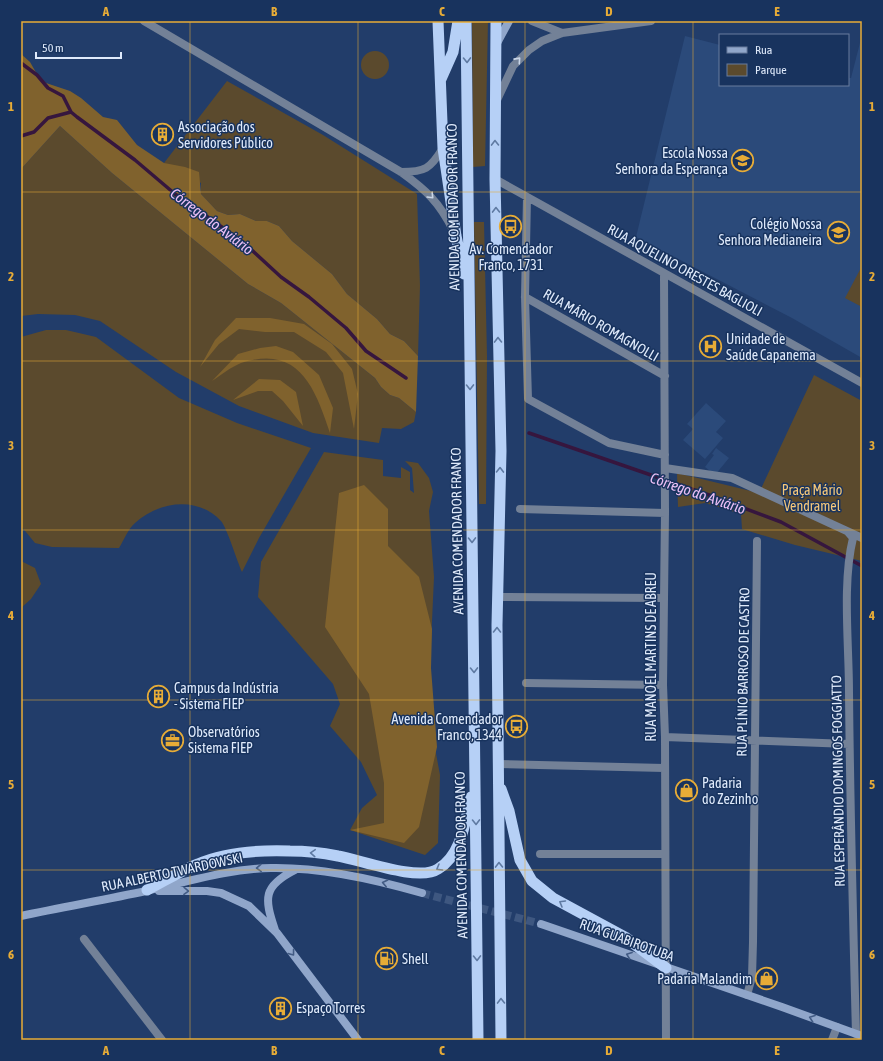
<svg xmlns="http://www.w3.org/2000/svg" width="883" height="1061" viewBox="0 0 883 1061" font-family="'Asap Condensed',sans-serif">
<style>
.built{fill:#2b4a7a}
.green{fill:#5b4a2d}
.forest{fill:#80622d}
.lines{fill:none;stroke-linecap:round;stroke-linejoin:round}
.stream{stroke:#36163e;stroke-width:3.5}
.secondary-tunnel{stroke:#3e5780;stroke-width:8;stroke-dasharray:8 4;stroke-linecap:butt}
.minor{stroke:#738197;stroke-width:8}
.tertiary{stroke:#738197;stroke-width:8}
.secondary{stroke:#90a6ca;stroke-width:8}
.trunk{stroke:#b6d0f6;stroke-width:11}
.oneway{stroke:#5f7aa2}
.oneway2{stroke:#c9d5e7}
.oneway3{stroke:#425b84}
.grid{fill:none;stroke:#e7ac37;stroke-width:1;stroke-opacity:0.55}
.labels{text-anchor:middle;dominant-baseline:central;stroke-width:3;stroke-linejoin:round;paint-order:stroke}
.poi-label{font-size:14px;fill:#dfeafb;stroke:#18335e;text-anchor:start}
.street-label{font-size:14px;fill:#dfeafb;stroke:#18335e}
.park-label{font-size:14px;fill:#f6c879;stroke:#18335e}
.water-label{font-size:15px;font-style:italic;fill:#ecc0f6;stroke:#18335e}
.neatline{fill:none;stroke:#e7ac37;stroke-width:1.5}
.grid-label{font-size:13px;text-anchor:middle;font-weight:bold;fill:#e7ac37}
</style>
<rect width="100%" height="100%" fill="#223d6a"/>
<path class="built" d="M862 35V358L792 318 636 237 685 36 720 45V85H848V78H851Z
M706 403 726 421 716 432 723 438 705 459 683 440 693 429 687 424Z
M716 448 729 458 715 475 705 467 714 455 712 454Z"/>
<path class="green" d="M472 21H488L485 166 473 167Z
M361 65a14 14 0 1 1 28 0a14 14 0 1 1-28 0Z
M227 81 323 135 417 194 420 286 418 356 404 341 390 334 377 319 347 294 332 274 292 241 279 226 267 221H256L240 214 228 215 217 211 201 194V183L164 163Z
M60 126 112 173 248 284 281 303 375 378 381 387 390 395 399 398 416 412 414 422 401 429 382 428 379 443 313 433 239 406 176 372 100 321 75 315 38 314 21 316V169Z
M474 222H484L487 356 486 504H479Z
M862 266V307L845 298Z
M46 330H66L96 337 179 398 237 423 311 448 259 538 242 572C237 561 227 528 221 521 198 496 159 501 135 523 128 529 124 540 119 548L52 547 35 543 21 526V337Z
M814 375 862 401V561L795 545 742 529 741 514 705 503 678 507 677 473 759 493Z
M324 452 383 460V476L401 478V467L410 472V490L414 493 412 468 405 461 418 463 429 478 433 492 429 511 434 577 428 710 440 775 438 843 425 855 350 830 362 808 377 795 361 762 330 726 340 704 333 684 258 597 261 562Z
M21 561 35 568 41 584 31 599 21 608Z"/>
<path class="forest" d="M21 54 30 62 38 76 46 83 70 91 81 98 103 117 117 120 137 145 164 163 185 167 199 172 201 194 217 211 228 215 240 214 256 221H267L279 226 292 241 332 274 347 294 377 319 390 334 404 341 418 356 416 412 399 398 390 395 381 387 375 378 281 303 248 284 112 173 60 126 21 169Z
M236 318H270L304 324 332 344 352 369 358 394 354 429 343 373 326 352 294 332H265L239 329 219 344 200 367 215 340Z
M276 346 293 352 319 375 333 408 330 433C315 388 299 344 241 363 231 367 221 375 212 381L238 354 260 348Z
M259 379 280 380 296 392 303 426 283 401 272 391H258L233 400Z
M364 485 388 509V546L419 577 432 629 431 668 437 747 419 827 404 843 350 830 384 823V783L369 694 325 627 339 493Z"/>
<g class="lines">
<path class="stream" d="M21 63 37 75 48 88 63 96 71 112 77 117 135 160 175 194 243 242 281 277 309 297 346 328 366 351 406 378
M21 136 34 132 48 118 71 112
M529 433 709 495 781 522 862 566"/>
<path class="secondary-tunnel" d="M422 893 541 924"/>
<path class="minor" d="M495 179 862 383
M527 197 525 297 528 399 609 443 665 455
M664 274 665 513 663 685 665 737 666 1040
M525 297 665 376
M665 468 732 478 862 538
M520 509 665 513
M847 531 853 538C842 583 849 644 849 692 850 806 853 920 856 1034
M497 597 663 598
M526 683 663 685
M665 737 849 744
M498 764 664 768
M540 854H664
M84 939 162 1040
M747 995 752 977 753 942 757 541
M832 1040 837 1027"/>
<path class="tertiary" d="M144 21 401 172C426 190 439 202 453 230
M532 21 562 33
M497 100 513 66 529 50 542 41 562 33 651 21
M401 172C425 172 430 169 443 148"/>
<path class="secondary" d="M496 45 509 21
M159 891H207L221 893 249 906 277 933 358 1040
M21 916C63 907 104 900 146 891 187 882 228 869 271 868 322 867 374 879 422 893
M541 924 782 1007 862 1036
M275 930C264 898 263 886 295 870"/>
<path class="trunk" d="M438 21 443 148 456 236 464 274
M466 21 478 1040
M496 21 495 179 501 451 497 625 501 1040
M441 79 453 52 458 21
M501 789 509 811 520 860 532 881 553 898 625 937 666 968
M147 890C163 882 180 871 198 864 225 852 261 850 290 851 306 851 323 853 338 856 361 860 419 882 438 869 462 855 465 821 471 797"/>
</g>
<defs><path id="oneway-chevron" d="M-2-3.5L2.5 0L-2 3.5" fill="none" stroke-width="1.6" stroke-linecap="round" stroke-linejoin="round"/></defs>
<g class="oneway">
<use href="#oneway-chevron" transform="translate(467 60) rotate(89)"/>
<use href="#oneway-chevron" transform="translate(495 143) rotate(-91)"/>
<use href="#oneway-chevron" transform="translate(496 210) rotate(-91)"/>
<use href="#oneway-chevron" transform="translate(498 340) rotate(-91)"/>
<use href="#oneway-chevron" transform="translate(470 387) rotate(89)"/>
<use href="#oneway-chevron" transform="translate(500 470) rotate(-89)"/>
<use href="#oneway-chevron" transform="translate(472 540) rotate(89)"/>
<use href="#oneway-chevron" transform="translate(497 630) rotate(-90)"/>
<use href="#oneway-chevron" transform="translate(474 670) rotate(89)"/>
<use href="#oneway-chevron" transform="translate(476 822) rotate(89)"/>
<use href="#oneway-chevron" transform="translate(313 853) rotate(-176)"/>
<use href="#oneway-chevron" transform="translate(499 865) rotate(-91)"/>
<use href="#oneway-chevron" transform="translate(439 868) rotate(150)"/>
<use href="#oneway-chevron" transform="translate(562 903) rotate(-150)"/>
<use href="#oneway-chevron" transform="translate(477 958) rotate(89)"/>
<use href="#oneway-chevron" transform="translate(501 1001) rotate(-91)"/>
</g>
<g class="oneway2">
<use href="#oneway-chevron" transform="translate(518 60) rotate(-48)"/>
<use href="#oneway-chevron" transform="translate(431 196) rotate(46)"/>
</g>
<g class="oneway3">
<use href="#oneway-chevron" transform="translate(259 868) rotate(178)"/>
<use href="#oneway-chevron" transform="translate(385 883) rotate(-167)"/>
<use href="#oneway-chevron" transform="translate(186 891) rotate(1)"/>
<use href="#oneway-chevron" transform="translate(292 953) rotate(53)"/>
<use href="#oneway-chevron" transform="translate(629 955) rotate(-160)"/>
<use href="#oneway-chevron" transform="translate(812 1018) rotate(-160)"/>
</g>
<path class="grid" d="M190 21V1040M358 21V1040M525 21V1040M693 21V1040M21 192H862M21 361H862M21 530H862M21 700H862M21 870H862"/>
<defs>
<symbol id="building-ring" viewBox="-11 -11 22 22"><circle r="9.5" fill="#18335e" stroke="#e7ac37" stroke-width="1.5"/><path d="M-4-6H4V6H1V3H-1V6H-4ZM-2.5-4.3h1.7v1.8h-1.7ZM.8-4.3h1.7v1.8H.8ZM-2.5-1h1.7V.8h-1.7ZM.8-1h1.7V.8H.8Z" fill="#e7ac37"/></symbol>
<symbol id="school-ring" viewBox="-11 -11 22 22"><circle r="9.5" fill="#18335e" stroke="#e7ac37" stroke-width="1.5"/><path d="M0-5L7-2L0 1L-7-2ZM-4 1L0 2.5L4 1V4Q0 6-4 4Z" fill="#e7ac37"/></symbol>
<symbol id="bus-ring" viewBox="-11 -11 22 22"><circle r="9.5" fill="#18335e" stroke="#e7ac37" stroke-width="1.5"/><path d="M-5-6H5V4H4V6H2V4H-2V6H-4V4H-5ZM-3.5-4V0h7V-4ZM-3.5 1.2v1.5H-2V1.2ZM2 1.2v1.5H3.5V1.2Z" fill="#e7ac37"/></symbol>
<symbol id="hospital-ring" viewBox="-11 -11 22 22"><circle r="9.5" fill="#18335e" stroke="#e7ac37" stroke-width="1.5"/><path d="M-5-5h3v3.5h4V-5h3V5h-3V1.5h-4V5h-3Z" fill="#e7ac37"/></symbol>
<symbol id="office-ring" viewBox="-11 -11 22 22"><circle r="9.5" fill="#18335e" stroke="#e7ac37" stroke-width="1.5"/><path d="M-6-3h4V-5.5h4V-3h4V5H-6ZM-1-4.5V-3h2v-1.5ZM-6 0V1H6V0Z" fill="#e7ac37"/></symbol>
<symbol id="shop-ring" viewBox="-11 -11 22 22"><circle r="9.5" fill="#18335e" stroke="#e7ac37" stroke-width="1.5"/><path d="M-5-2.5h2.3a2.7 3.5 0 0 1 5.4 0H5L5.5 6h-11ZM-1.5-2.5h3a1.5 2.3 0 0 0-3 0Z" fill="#e7ac37"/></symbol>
<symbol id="fuel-ring" viewBox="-11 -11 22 22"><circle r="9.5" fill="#18335e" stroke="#e7ac37" stroke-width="1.5"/><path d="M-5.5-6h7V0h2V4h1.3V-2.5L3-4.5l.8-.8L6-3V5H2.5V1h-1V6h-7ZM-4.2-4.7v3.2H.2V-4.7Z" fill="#e7ac37"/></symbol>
</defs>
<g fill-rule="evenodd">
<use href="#building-ring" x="150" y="122" width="25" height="25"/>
<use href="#school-ring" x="730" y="148" width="25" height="25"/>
<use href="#bus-ring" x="498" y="214" width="25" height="25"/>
<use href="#school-ring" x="826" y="220" width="25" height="25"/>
<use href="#hospital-ring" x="698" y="334" width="25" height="25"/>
<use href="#building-ring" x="146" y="684" width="25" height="25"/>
<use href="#bus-ring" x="504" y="714" width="25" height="25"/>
<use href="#office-ring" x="160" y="728" width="25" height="25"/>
<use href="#shop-ring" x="674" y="778" width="25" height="25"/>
<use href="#fuel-ring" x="374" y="946" width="25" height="25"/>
<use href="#shop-ring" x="754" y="966" width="25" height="25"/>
<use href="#building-ring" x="268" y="996" width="25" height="25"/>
</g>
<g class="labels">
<g class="poi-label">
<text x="178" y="127">Associação dos<tspan x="178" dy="16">Servidores Público</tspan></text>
<text x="728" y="153" text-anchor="end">Escola Nossa<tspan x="728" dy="16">Senhora da Esperança</tspan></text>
<text x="822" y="224" text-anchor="end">Colégio Nossa<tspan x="822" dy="16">Senhora Medianeira</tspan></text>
<text x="511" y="249" text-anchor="middle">Av. Comendador<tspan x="511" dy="16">Franco, 1731</tspan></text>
<text x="726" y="339">Unidade de<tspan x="726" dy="16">Saúde Capanema</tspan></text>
<text x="174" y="688">Campus da Indústria<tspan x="174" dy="16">- Sistema FIEP</tspan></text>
<text x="502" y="719" text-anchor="end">Avenida Comendador<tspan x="502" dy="16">Franco, 1344</tspan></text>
<text x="188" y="732">Observatórios<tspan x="188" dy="16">Sistema FIEP</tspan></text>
<text x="702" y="783">Padaria<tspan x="702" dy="16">do Zezinho</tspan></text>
<text x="402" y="959">Shell</text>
<text x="752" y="979" text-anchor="end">Padaria Malandim</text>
<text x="296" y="1008">Espaço Torres</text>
</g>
<g class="street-label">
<text transform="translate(453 207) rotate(-91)">AVENIDA COMENDADOR FRANCO</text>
<text transform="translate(685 270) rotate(29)">RUA AQUELINO ORESTES BAGLIOLI</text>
<text transform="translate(601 325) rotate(30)">RUA MÁRIO ROMAGNOLLI</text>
<text transform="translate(457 531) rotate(-91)">AVENIDA COMENDADOR FRANCO</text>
<text transform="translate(651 657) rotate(-90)">RUA MANOEL MARTINS DE ABREU</text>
<text transform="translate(743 672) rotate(-89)">RUA PLÍNIO BARROSO DE CASTRO</text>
<text transform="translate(838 781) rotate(-91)">RUA ESPERÂNDIO DOMINGOS FOGGIATTO</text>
<text transform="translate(461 855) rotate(-91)">AVENIDA COMENDADOR FRANCO</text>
<text transform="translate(172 872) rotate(-12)">RUA ALBERTO TWARDOWSKI</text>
<text transform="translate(627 940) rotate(20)">RUA GUABIROTUBA</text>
</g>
<g class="park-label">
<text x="812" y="490">Praça Mário<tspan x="812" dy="16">Vendramel</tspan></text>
</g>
<g class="water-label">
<text transform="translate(212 221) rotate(37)">Córrego do Aviário</text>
<text transform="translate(698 493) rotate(19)">Córrego do Aviário</text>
</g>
</g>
<rect width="883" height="1061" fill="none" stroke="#18335e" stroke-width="44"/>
<rect x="719" y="34" width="130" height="52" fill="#18335e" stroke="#687c9d"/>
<rect x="727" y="47" width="20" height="6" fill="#90a6ca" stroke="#687c9d"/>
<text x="755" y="54" font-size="12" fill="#dfeafb">Rua</text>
<rect x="727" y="64" width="20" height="12" fill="#5b4a2d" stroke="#687c9d"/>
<text x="755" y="74" font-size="12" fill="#dfeafb">Parque</text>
<path d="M36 52v6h85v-6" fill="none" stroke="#dfeafb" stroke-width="2"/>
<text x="42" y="52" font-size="12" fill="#dfeafb" stroke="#18335e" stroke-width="3" paint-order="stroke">50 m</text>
<rect x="22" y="22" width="839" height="1017" class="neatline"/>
<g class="grid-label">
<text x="106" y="16">A</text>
<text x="274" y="16">B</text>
<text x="442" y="16">C</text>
<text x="609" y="16">D</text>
<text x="777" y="16">E</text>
<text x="11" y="111">1</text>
<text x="872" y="111">1</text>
<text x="11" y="281">2</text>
<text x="872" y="281">2</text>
<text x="11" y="450">3</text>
<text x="872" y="450">3</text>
<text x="11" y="620">4</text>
<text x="872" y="620">4</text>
<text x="11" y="789">5</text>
<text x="872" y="789">5</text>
<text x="11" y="959">6</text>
<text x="872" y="959">6</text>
<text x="106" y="1055">A</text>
<text x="274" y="1055">B</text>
<text x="442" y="1055">C</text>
<text x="609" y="1055">D</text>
<text x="777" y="1055">E</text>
</g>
</svg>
